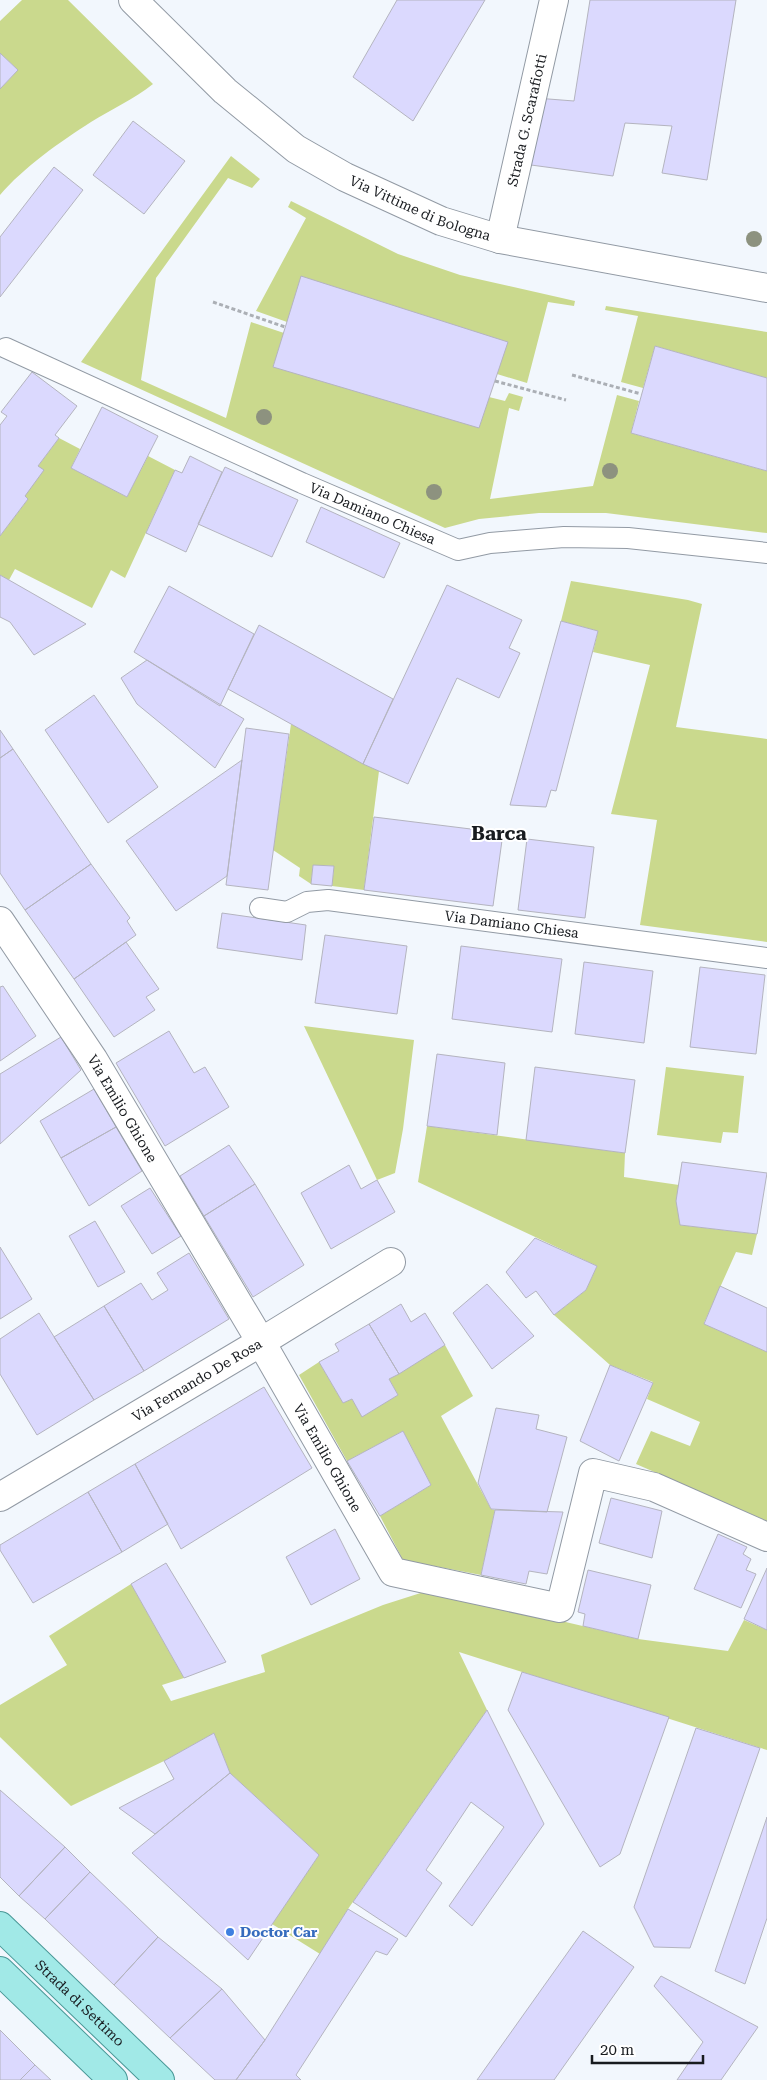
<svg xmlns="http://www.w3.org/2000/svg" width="767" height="2080" viewBox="0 0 767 2080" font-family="'Roboto Serif',serif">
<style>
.green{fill:#cad98d}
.building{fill:#dbd9fe;stroke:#b4b4bf}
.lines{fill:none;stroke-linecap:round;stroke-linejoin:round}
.service-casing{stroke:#929aa4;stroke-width:22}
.minor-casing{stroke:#929aa4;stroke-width:30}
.primary-casing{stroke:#499897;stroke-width:30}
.path{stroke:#abafb5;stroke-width:3;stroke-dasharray:4 2.5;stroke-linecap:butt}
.service{stroke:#fff;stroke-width:20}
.minor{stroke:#fff;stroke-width:28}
.primary{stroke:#a1e9e7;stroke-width:28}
.tree{fill:#8d927f}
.shop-dot{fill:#3f7fe0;stroke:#fff;stroke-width:2}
.labels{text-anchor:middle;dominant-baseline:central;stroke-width:4;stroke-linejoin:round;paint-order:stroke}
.street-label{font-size:14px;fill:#181b1f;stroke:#fff}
.shop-label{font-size:14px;font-weight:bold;fill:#366cbe;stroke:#fff;text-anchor:start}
.district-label{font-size:19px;font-weight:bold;fill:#181b1f;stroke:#fff}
</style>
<rect width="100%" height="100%" fill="#f2f7fd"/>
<path class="green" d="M22 0H68L153 84C134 99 112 109 91 122 61 141 23 168 0 195V89L18 70 0 53V21Z
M231 156 260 179 252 188 228 178 156 278 141 380 226 418 251 322 284 333 273 367 489 397 505 401 509 393 523 397 519 411 509 408 490 499 593 486 617 395 639 401 631 433 767 471V533L606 513H539L479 519 445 528 81 362Z
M291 201 398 254 460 275 575 301 574 306 548 302 527 383 497 374 287 322 256 311 306 218 288 207Z
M606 306 767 332V378L655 346 643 388 621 382 638 316 605 310Z
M59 438 80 449 71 468 127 497 148 456 175 470 125 578 111 570 92 608 15 569 9 580 0 575V536L28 499 25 496 38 466Z
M571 581 688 600 702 604 676 727 767 739V942L640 925 657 820 611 814 650 665 593 652 598 631 561 621Z
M291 724 379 771 364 890 332 886 334 866 313 865 311 884 299 876 300 868 273 850Z
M304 1026 414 1040 403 1129 395 1173 377 1180Z
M666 1067 744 1076 738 1133 723 1132 721 1143 657 1135Z
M427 1126 625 1153 624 1177 679 1185 680 1225 757 1234 752 1255 736 1252 704 1323 767 1352V1521L636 1464 651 1431 690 1446 700 1422 647 1399 653 1382 610 1365 554 1315 586 1290 597 1266 418 1182Z
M445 1345 473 1396 441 1416 491 1509 495 1510 481 1575 403 1560 380 1516 431 1485 403 1431 347 1461 299 1375 319 1362 343 1403 352 1399 362 1416 398 1395 389 1379Z
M131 1584 184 1678 162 1685 171 1701 265 1672 261 1655 383 1605 430 1590 638 1639 728 1651 744 1620 767 1630V1750L459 1652 487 1710 348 1909 320 1954 272 1924 319 1855 230 1773 214 1733 164 1761 71 1806 0 1737V1705L67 1665 49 1636Z"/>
<path class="building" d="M397 0H485L413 121 353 77Z
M590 0H736L707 180 662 173 672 126 625 123 613 176 531 165 536 98 574 101Z
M0 53 18 70 0 89Z
M133 121 185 161 144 214 93 175Z
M54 167 83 190 0 297V237Z
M301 276 508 342 479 428 273 367Z
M655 346 767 378V471L631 433Z
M32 372 77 406 55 435 59 438 38 466 44 470 25 496 28 499 0 536V425L7 416 1 412Z
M102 407 158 436 127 497 71 468Z
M190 456 222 472 186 552 146 533 175 470 182 473Z
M225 467 298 500 272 557 198 524Z
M321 507 400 543 384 578 306 542Z
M0 575 9 580 86 624 34 655 10 622 0 617Z
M447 585 522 620 509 648 520 653 499 698 457 678 408 784 363 764Z
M169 586 254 634 220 706 134 652Z
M561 621 598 631 556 791 551 790 546 807 510 805Z
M259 625 393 699 363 764 228 689Z
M147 660 244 719 215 768 137 704 121 678Z
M94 695 158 787 108 823 45 730Z
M246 728 289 734 268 890 226 885Z
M0 730 13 749 0 758Z
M13 749 91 864 25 910 0 873V758Z
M242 760 227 876 176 911 126 841Z
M374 817 503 833 493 906 364 890Z
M527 839 594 847 585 918 518 910Z
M91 864 130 918 127 921 136 935 74 979 25 910Z
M313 865 334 866 332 886 311 884Z
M222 913 306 925 302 960 217 948Z
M325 935 407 946 397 1014 315 1003Z
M126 942 159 989 146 997 155 1010 114 1037 74 979Z
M461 946 562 959 552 1032 452 1019Z
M584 962 653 971 644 1043 575 1034Z
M700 967 765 975 756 1054 690 1047Z
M3 986 36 1036 0 1061V987Z
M169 1031 194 1073 205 1067 229 1107 165 1146 116 1063Z
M61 1037 81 1070 0 1144V1074Z
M437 1054 505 1063 497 1135 427 1126Z
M535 1067 635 1080 625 1153 526 1140Z
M94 1089 116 1127 61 1158 40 1121Z
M116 1127 142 1171 89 1206 61 1158Z
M229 1145 255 1184 204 1216 180 1176Z
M682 1162 767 1173 757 1234 680 1225 676 1201Z
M349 1165 361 1189 377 1180 395 1212 331 1249 301 1193Z
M255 1184 304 1265 253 1297 204 1216Z
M150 1188 181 1236 152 1254 121 1206Z
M95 1221 125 1272 98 1287 69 1236Z
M535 1238 597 1266 586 1290 554 1315 536 1291 526 1298 506 1272Z
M0 1247 32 1299 0 1319Z
M189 1253 229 1319 144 1371 104 1306 141 1283 152 1300 168 1290 157 1273Z
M487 1284 534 1336 492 1369 453 1313Z
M720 1286 767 1308V1352L704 1324Z
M401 1304 411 1322 425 1313 445 1345 399 1374 369 1324Z
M104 1306 144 1371 94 1400 54 1337Z
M39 1313 94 1400 37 1435 0 1374V1339Z
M369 1324 399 1374 389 1379 398 1395 362 1417 352 1399 343 1403 319 1362 339 1351 335 1344Z
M610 1365 653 1383 619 1461 580 1441Z
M264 1387 312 1468 181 1549 135 1464Z
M496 1408 539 1415 536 1429 567 1437 547 1512 491 1509 478 1483Z
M403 1431 431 1485 380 1516 347 1461Z
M135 1464 168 1524 122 1552 88 1492Z
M88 1492 122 1552 33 1603 0 1550V1545Z
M611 1498 662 1511 652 1558 599 1543Z
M495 1510 563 1512 547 1574 529 1571 526 1584 481 1575Z
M335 1529 360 1579 311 1605 286 1557Z
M718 1534 747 1547 743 1554 751 1559 746 1570 756 1574 741 1608 694 1589Z
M166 1563 226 1662 184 1678 131 1584Z
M767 1568V1630L744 1619Z
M588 1570 651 1585 638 1639 583 1626 585 1614 578 1612Z
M522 1672 669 1717 620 1854 600 1867 508 1710Z
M487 1710 544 1824 472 1926 449 1906 504 1827 471 1802 426 1870 442 1883 406 1937 353 1902Z
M696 1728 760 1748 690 1948 654 1947 634 1907Z
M214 1733 230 1773 155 1834 119 1808 174 1779 164 1761Z
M230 1773 319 1855 248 1960 132 1853Z
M0 1790 65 1847 19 1896 0 1877Z
M767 1817V1918L745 1984 715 1971Z
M65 1847 90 1872 45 1919 19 1896Z
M90 1872 158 1937 114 1985 45 1919Z
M348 1909 398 1939 387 1955 376 1951 296 2075 301 2080H236L265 2040Z
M583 1931 634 1967 554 2080H477Z
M158 1937 222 1989 170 2038 114 1985Z
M661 1976 758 2027 721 2080H677L703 2042 654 1986Z
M222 1989 265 2040 236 2080H215L170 2038Z
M0 2030 35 2065 20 2080H0Z
M35 2065 51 2080H20Z"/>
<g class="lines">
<defs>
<g id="service">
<path id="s1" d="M6 348 302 483 458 550 490 543 564 537 628 538 767 553"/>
<path id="s2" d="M260 908 287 912 307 902 328 900 767 958"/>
</g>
<g id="minor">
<path id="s3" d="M133 0 225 91 296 149 345 177 441 221 500 239 767 288"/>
<path id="s4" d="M500 239 554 0"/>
<path id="s5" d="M0 921 93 1059 261 1342 393 1572 560 1608 593 1473 654 1487 767 1537"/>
<path id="s6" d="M0 1497 261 1342 391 1262"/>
</g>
<g id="primary">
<path id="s7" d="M0 1926 160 2080"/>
<path d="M0 1971 113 2080"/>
</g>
</defs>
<use href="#service" class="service-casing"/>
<use href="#minor" class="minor-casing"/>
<use href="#primary" class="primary-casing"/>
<path class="path" d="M213 302 285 327
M572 375 641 394
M495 381 566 400"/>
<use href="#service" class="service"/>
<use href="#minor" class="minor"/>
<use href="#primary" class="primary"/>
</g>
<g class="tree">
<circle cx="754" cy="239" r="8"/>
<circle cx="264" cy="417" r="8"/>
<circle cx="610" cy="471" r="8"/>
<circle cx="434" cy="492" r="8"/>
</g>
<circle class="shop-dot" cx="230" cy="1932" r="5"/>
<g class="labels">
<g class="street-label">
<text stroke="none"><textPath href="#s4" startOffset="122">Strada G. Scarafiotti</textPath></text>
<text stroke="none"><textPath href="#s3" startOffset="359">Via Vittime di Bologna</textPath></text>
<text stroke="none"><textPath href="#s1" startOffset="402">Via Damiano Chiesa</textPath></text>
<text stroke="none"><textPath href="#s2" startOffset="256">Via Damiano Chiesa</textPath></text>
<text stroke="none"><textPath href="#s5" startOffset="224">Via Emilio Ghione</textPath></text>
<text stroke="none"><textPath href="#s6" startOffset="229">Via Fernando De Rosa</textPath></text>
<text stroke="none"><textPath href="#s5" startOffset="629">Via Emilio Ghione</textPath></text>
<text stroke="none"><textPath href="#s7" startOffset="111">Strada di Settimo</textPath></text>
</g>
<g class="shop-label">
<text x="240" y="1932">Doctor Car</text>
</g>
<g class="district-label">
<text x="499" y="833">Barca</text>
</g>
</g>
<path d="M592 2055v8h111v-8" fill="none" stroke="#181b1f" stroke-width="2.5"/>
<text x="600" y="2055" font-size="15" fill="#181b1f" stroke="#ffffff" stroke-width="4" paint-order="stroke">20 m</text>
</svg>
